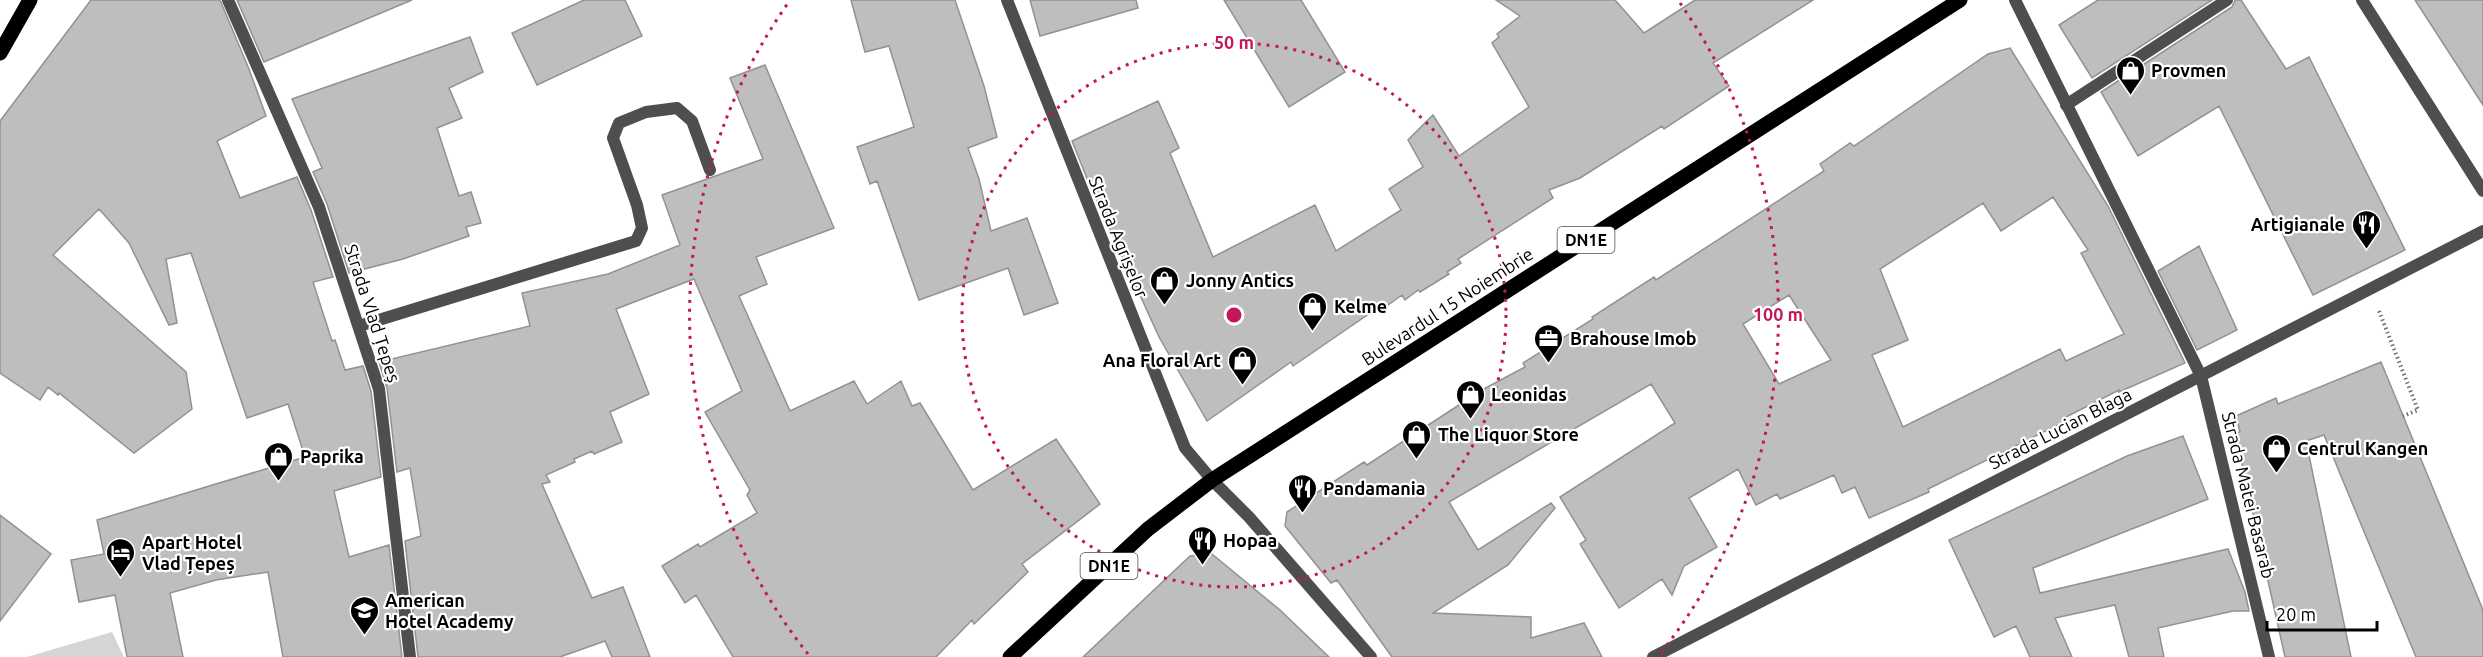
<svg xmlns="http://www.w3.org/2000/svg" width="2483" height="657" viewBox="0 0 2483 657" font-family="Ubuntu,sans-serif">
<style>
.green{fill:#d5d5d5}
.building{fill:#bebebe;stroke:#929292;stroke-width:1.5;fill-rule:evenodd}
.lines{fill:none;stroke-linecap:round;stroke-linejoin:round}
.path{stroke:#707070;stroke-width:4;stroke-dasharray:1.5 3;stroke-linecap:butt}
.service{stroke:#4e4e4e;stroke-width:12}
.minor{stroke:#4e4e4e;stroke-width:12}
.primary{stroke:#000;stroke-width:15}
.ring{fill:none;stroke:#c2185b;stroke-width:3;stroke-dasharray:3 6}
.labels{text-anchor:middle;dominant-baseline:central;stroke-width:4.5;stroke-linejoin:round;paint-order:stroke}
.shield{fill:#fff;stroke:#4c4c4c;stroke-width:1.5}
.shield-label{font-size:16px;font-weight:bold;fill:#000}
.poi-label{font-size:18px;font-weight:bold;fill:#000;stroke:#fff;text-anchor:start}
.street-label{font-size:18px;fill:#000;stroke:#fff}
.centre{fill:#c2185b;stroke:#fff;stroke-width:3}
.ring-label{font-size:18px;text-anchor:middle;font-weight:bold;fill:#c2185b;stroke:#fff;stroke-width:4.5;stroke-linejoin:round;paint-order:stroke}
</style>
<rect width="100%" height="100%" fill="#fff"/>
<path class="green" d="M112 632 124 657H27Z"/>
<path class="building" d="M91 0H220L249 69 266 116 217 141 240 198 297 177 311 210 333 277 313 282 332 341 335 340 345 370 363 366 371 391 381 477 334 491 349 557 389 545 402 657H283L268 572 216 580 170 593 183 657H127L115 595 79 602 71 560 104 554 97 520 305 457 288 404 247 418 191 253 166 259 177 323 169 325 129 243 99 209 53 255 186 372 192 409 134 453 59 393 58 395 48 387 40 400 0 373V121Z
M237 0H412L264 62Z
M584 0H625L642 36 537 85 512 33Z
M851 0H955L984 86 997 137 968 148 979 179 991 231 1027 218 1058 303 1024 315 1008 268 919 300 877 181 870 184 857 147 914 127 889 46 865 52Z
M1030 0H1136L1138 8 1040 36Z
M1224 0H1301L1345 72 1289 107Z
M1496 0H1615L1644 33 1695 0H1813L1713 63 1729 86 1664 129 1662 126 1580 178 1549 190 1553 198 1458 259 1461 263 1447 272 1449 274 1420 292 1418 290 1405 300 1402 295 1384 308 1382 305 1293 366 1291 362 1207 421 1159 337 1088 181 1072 141 1158 101 1179 148 1170 153 1213 257 1315 205 1336 251 1401 210 1389 189 1423 167 1408 140 1433 115 1459 156 1529 107 1492 43 1499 37 1497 34 1520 16Z
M2098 0H2212L2092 78 2059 25Z
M2235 0H2241L2286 69 2309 57 2405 250 2313 295 2219 106 2138 156 2101 92 2232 7Z
M2415 0H2483V105Z
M470 37 483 72 449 88 462 118 437 128 459 196 471 192 481 223 466 227 469 236 403 259 349 273 327 204 313 172 322 168 292 99Z
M2010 48 2108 206 2185 363 2119 392V390L2064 418 2066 421 1928 489 1929 492 1869 518 1855 487 1842 493 1834 475 1780 499 1777 494 1756 505 1738 469 1689 498 1717 547 1684 566 1672 595 1662 579 1619 608 1580 544 1586 540 1560 497 1675 423 1651 384 1449 502 1478 550 1551 503 1555 508 1508 565 1433 613 1531 617V638L1584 623 1602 657H1392L1337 580 1331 583 1285 526 1287 512 1364 462 1367 465 1482 390 1525 367 1523 363 1593 319 1592 317 1654 277 1656 280 1824 171 1820 164 1850 143 1854 146 1988 54ZM2053 197 2088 250 2081 253 2124 334 2066 361 2060 349 1903 427 1872 355 1908 340 1880 269 1983 203 2001 231ZM1789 295 1831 360 1779 384 1743 324Z
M765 65 834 228 756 257 767 284 739 296 790 411 854 381 867 404 901 381 912 406 920 403 973 490 1056 439 1100 504 1022 564 1028 572 974 624 972 620 936 657H733L696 595 685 603 662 566 698 544 700 547 757 513 747 495 750 490 705 412 742 391 694 279 616 309 649 394 610 412 622 442 594 454 592 451 574 459 575 462 546 475 550 482 542 484 592 598 623 587 650 657H612L605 641 560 657H418L405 541 421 536 410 468 397 472 387 388 379 362 530 326 522 293 608 274 680 245 662 195 763 159 730 78Z
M2199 246 2237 330 2197 350 2158 271Z
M2381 362 2483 610V657H2416L2324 435 2306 441 2351 657H2285L2235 433 2240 432 2236 416 2276 398 2278 404Z
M2183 436 2208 499 2033 568 2040 593 2228 549 2245 592 2249 611H2233L2158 628 2164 657H2129L2115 605 2055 618 2072 657H2030L2016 626 1994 637 1949 540 2127 456Z
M0 515 51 554 0 621Z
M1212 554 1280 610 1329 657H1083L1190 556Z"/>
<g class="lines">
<path class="path" d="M2379 311 2418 410 2403 416"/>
<path class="service" d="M2362 0 2483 191
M2066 105 2227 0
M359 326 636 241 642 228 637 205 613 138 619 123 646 112 677 108 692 121 710 170"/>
<path class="minor" d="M228 0 319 207 379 389 410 657
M1007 0 1185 448 1212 480 1249 517 1371 657
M2015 0 2201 376 2269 657
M1653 657 2483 231"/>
<path class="primary" d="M0 53 30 0
M1010 657 1148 529 1212 480 1960 0"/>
</g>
<g class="ring">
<circle cx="1234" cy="315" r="272"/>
<path d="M808 654A544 544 0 0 1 788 3M1680 3A544 544 0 0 1 1660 654"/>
</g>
<defs>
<symbol id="shop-pin" viewBox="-11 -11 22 30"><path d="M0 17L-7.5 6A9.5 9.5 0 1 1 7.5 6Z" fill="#000" stroke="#fff"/><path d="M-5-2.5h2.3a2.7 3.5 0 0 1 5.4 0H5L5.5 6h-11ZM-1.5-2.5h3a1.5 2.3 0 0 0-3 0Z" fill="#fff"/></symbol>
<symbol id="restaurant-pin" viewBox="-11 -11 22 30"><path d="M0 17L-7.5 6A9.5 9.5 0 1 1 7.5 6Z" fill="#000" stroke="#fff"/><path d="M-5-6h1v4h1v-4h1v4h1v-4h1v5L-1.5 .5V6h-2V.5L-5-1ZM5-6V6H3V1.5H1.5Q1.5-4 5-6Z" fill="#fff"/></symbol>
<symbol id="office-pin" viewBox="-11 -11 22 30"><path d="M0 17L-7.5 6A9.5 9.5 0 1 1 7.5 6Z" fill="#000" stroke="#fff"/><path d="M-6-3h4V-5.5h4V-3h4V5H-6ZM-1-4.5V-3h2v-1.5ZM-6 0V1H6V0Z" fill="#fff"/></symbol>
<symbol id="hotel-pin" viewBox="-11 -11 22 30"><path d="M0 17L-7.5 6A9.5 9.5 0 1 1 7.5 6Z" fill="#000" stroke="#fff"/><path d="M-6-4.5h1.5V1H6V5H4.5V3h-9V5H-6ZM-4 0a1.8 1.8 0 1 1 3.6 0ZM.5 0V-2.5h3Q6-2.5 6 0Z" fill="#fff"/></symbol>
<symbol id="university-pin" viewBox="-11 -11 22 30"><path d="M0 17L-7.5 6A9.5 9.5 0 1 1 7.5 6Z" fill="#000" stroke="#fff"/><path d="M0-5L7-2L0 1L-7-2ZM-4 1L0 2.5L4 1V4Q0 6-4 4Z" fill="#fff"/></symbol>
</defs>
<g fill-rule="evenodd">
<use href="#shop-pin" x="2114" y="54" width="33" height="45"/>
<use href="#restaurant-pin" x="2350" y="208" width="33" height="45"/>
<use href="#shop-pin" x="1148" y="264" width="33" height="45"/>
<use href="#shop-pin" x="1296" y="290" width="33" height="45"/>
<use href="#office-pin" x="1532" y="322" width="33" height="45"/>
<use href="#shop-pin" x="1226" y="344" width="33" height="45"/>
<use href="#shop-pin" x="1454" y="378" width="33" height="45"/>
<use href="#shop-pin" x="1400" y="418" width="33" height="45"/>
<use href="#shop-pin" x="2260" y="432" width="33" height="45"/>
<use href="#shop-pin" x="262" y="440" width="33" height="45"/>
<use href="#restaurant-pin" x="1286" y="472" width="33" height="45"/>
<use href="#restaurant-pin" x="1186" y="524" width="33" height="45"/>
<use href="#hotel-pin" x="104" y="536" width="33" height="45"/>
<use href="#university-pin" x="348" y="594" width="33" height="45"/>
</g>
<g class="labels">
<g class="shield">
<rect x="1557.5" y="227" width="57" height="26" rx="4.5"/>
<rect x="1080.5" y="553" width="57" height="26" rx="4.5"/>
</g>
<g class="shield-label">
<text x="1586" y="240">DN1E</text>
<text x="1109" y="566">DN1E</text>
</g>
<g class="poi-label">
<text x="2151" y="70">Provmen</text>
<text x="2345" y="224" text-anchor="end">Artigianale</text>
<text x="1186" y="280">Jonny Antics</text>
<text x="1334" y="306">Kelme</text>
<text x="1570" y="338">Brahouse Imob</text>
<text x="1221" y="360" text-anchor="end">Ana Floral Art</text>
<text x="1491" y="394">Leonidas</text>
<text x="1438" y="434">The Liquor Store</text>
<text x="2297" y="448">Centrul Kangen</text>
<text x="300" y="456">Paprika</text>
<text x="1323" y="488">Pandamania</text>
<text x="1223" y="540">Hopaa</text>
<text x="142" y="542">Apart Hotel<tspan x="142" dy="21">Vlad Țepeș</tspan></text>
<text x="385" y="600">American<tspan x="385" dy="21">Hotel Academy</tspan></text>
</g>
<g class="street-label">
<text transform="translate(1119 237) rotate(68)">Strada Agrișelor</text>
<text transform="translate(1447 306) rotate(-33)">Bulevardul 15 Noiembrie</text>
<text transform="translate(373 313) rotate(72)">Strada Vlad Țepeș</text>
<text transform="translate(2060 428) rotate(-27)">Strada Lucian Blaga</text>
<text transform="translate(2249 495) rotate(76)">Strada Matei Basarab</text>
</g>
</g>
<circle cx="1234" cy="315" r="9" class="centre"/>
<g class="ring-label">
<text x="1234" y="49">50 m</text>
<text x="1778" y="321">100 m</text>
</g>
<path d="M2267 621v9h110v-9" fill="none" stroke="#000000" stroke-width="3"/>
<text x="2276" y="621" font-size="18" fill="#000000" stroke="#ffffff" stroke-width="4.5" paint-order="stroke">20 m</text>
</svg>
